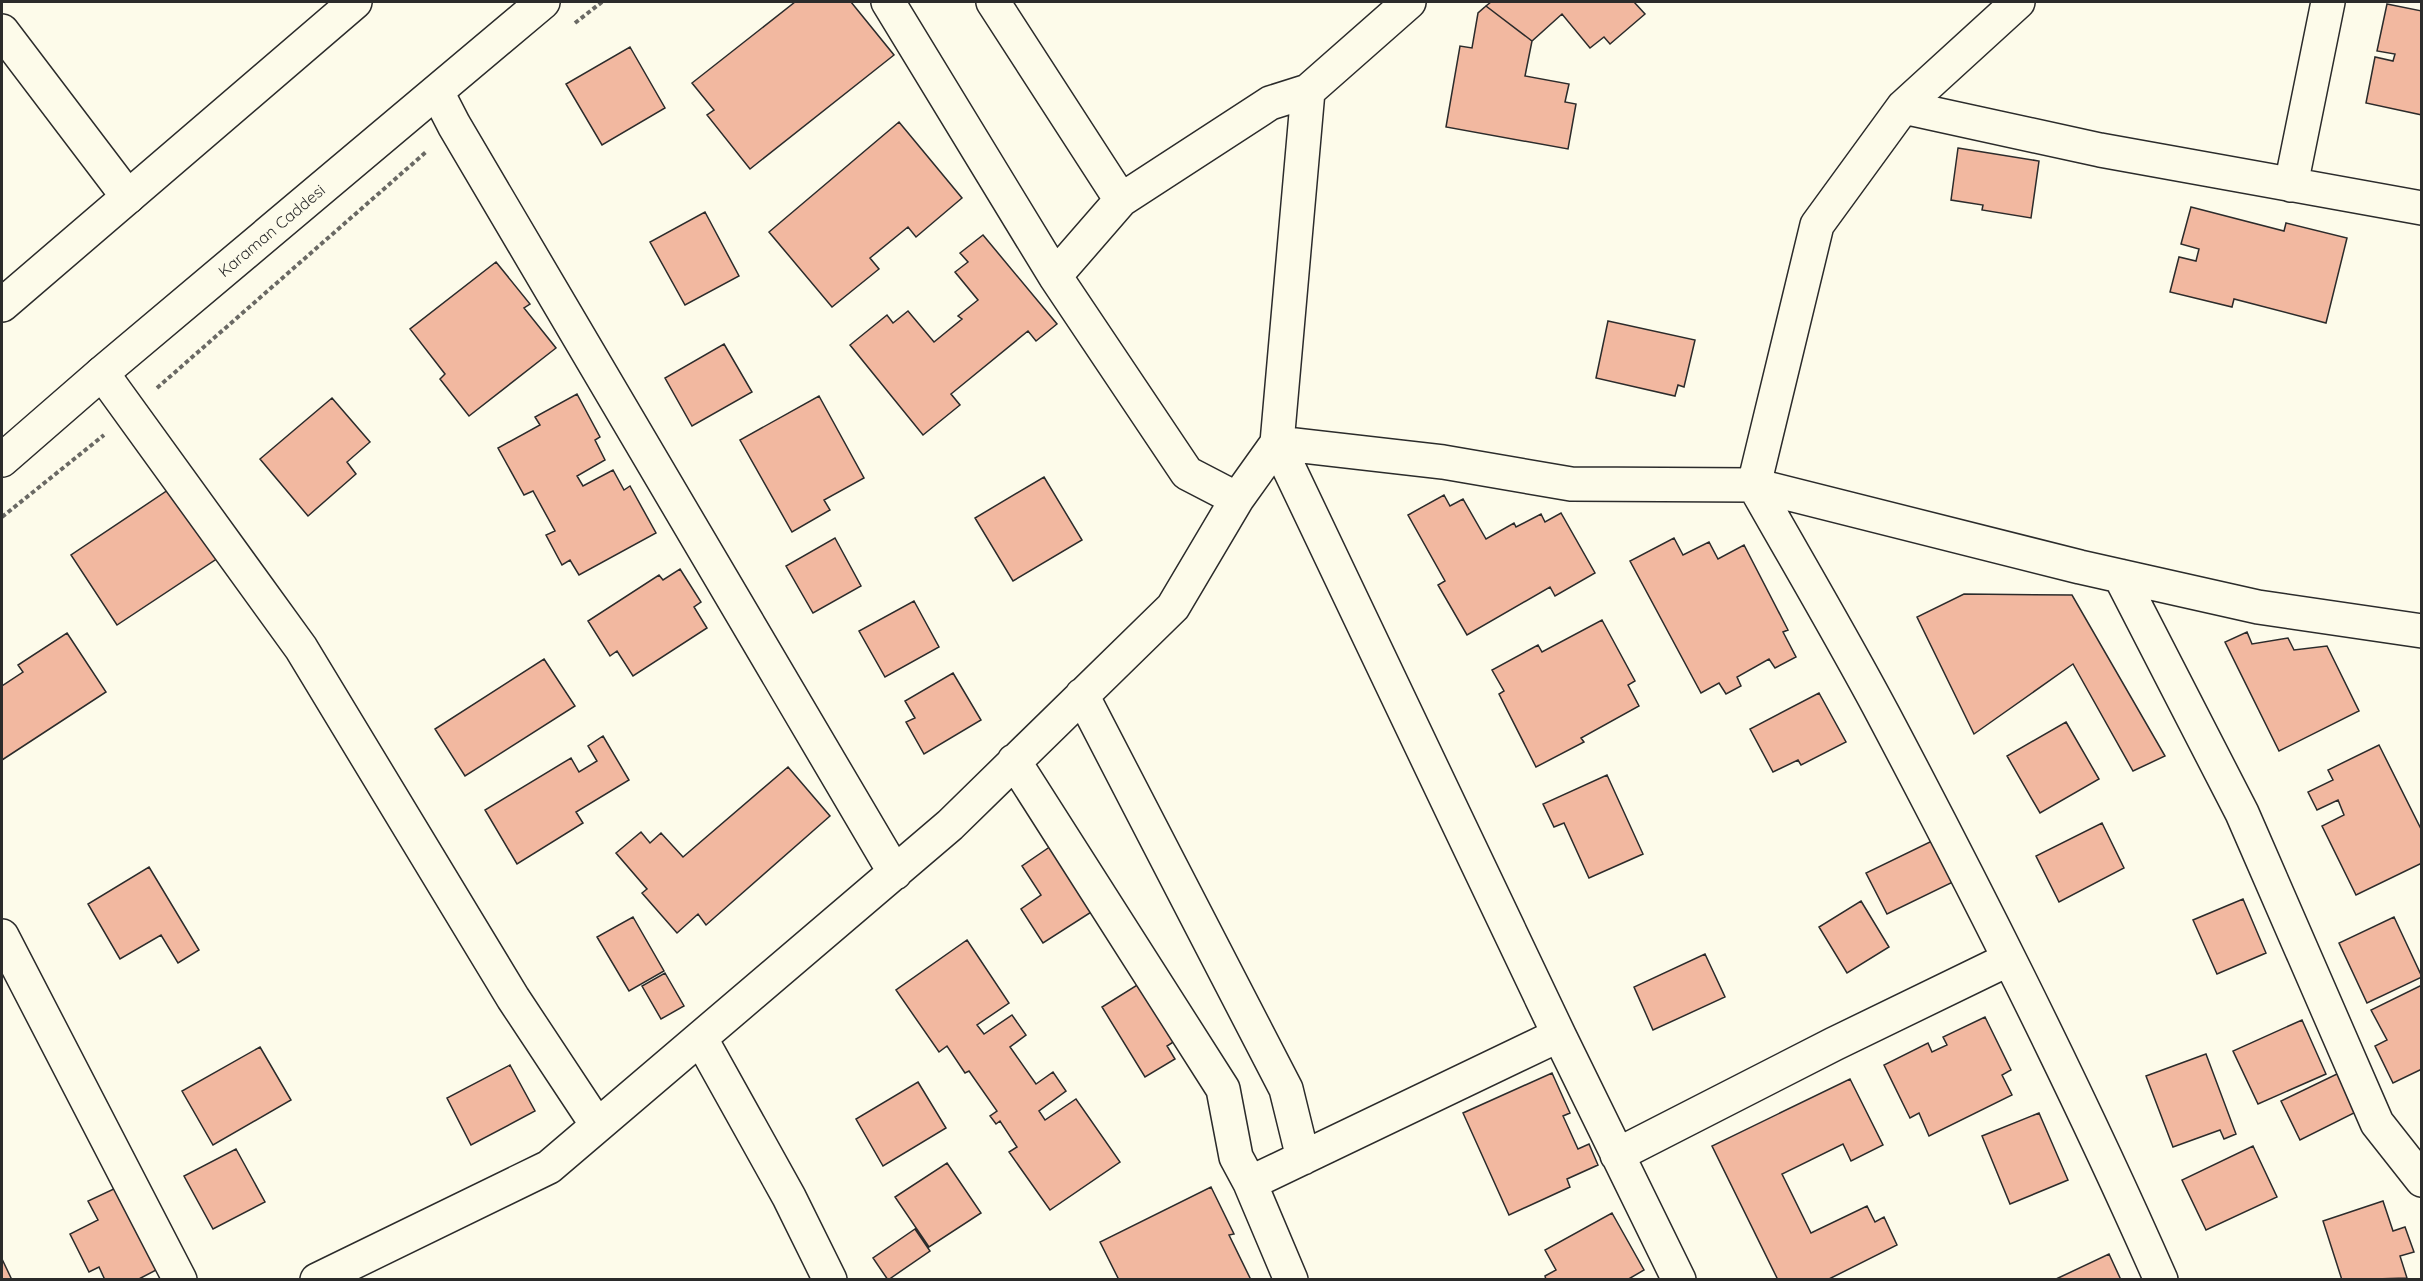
<svg xmlns="http://www.w3.org/2000/svg" width="2423" height="1281" viewBox="0 0 2423 1281" font-family="Quicksand,sans-serif">
<style>
.building{fill:#f2b8a0;stroke:#2b2b2b;stroke-width:1.5}
.lines{fill:none;stroke-linecap:round;stroke-linejoin:round}
.minor-casing{stroke:#2b2b2b;stroke-width:36}
.highway-casing{stroke:#2b2b2b;stroke-width:36}
.path{stroke:#6a6964;stroke-width:4;stroke-dasharray:4.5 3;stroke-linecap:butt}
.minor{stroke:#fdfbea;stroke-width:33}
.highway{stroke:#fdfbea;stroke-width:33}
.labels{text-anchor:middle;dominant-baseline:central;stroke-width:4.5;stroke-linejoin:round;paint-order:stroke}
.street-label{font-size:16px;fill:#2b2b2b;stroke:#fdfbea}
</style>
<rect width="100%" height="100%" fill="#fdfbea"/>
<path class="building" d="M795 2H851L894 55 750 169 707 115 714 110 692 83Z
M1491 2H1634L1645 14 1610 44 1604 37 1590 48 1562 14 1532 41 1486 6Z
M2387 4 2422 11V115L2366 103 2375 57 2393 61 2395 54 2377 51Z
M1486 6 1532 41 1525 76 1569 84 1565 102 1576 104 1568 149 1446 127 1460 46 1472 48 1478 13Z
M630 47 665 108 602 145 566 84Z
M899 122 962 198 916 237 908 227 870 258 879 269 832 307 769 232Z
M1958 148 2039 161 2031 218 1982 210 1983 205 1951 200Z
M2191 207 2284 231 2286 223 2347 238 2326 323 2234 299 2232 307 2170 292 2179 257 2196 261 2199 249 2181 244Z
M705 212 739 276 685 305 650 242Z
M983 235 1057 324 1036 341 1028 331 951 394 960 405 923 435 850 345 887 315 893 323 908 311 934 342 962 319 958 316 978 300 955 272 968 262 960 253Z
M496 262 530 304 524 308 556 348 469 416 440 379 445 374 410 329Z
M1608 321 1695 340 1684 387 1678 385 1675 396 1596 378Z
M724 344 752 392 692 426 665 378Z
M577 394 600 437 595 440 605 460 577 476 583 486 613 470 624 490 630 486 656 533 579 575 570 560 562 565 546 535 555 531 533 491 524 495 498 448 540 425 535 417Z
M819 396 864 478 824 500 830 510 792 532 740 440Z
M332 398 370 442 347 462 356 474 308 516 260 459Z
M1044 477 1082 540 1013 581 975 518Z
M171 488 218 558 117 625 71 555Z
M1444 495 1450 506 1463 499 1486 539 1514 523 1516 527 1541 514 1545 522 1561 513 1595 573 1555 596 1550 587 1467 635 1438 585 1445 581 1408 515Z
M835 538 861 586 813 613 786 566Z
M1674 538 1683 555 1709 542 1718 559 1744 545 1788 630 1783 632 1796 657 1775 668 1769 659 1737 677 1741 686 1726 694 1719 683 1701 693 1630 561Z
M680 569 701 602 694 607 707 628 633 676 617 651 610 656 588 621 659 575 663 580Z
M1964 594 2072 595 2165 756 2133 771 2073 664 1974 734 1917 617Z
M914 601 939 647 885 677 859 631Z
M1602 620 1635 681 1628 685 1639 706 1581 738 1584 742 1536 767 1499 694 1504 691 1492 670 1538 645 1542 652Z
M2247 632 2252 644 2288 638 2294 650 2327 646 2359 711 2279 751 2225 642Z
M67 633 106 692 2 760V686L23 672 18 665Z
M544 659 575 706 465 776 435 729Z
M953 673 981 720 924 754 906 722 915 718 905 701Z
M1819 693 1846 742 1801 765 1798 760 1773 772 1750 729Z
M2066 722 2099 779 2040 813 2007 756Z
M603 736 629 780 576 812 583 823 517 864 485 810 571 758 579 772 597 761 588 746Z
M2379 745 2422 831V863L2356 895 2322 826 2344 815 2338 800 2317 810 2308 792 2333 780 2328 770Z
M788 767 830 816 706 925 698 914 677 933 642 893 647 889 616 853 641 832 650 843 661 833 683 857Z
M1607 775 1643 854 1589 878 1564 823 1554 827 1543 804Z
M2102 823 2124 868 2059 902 2036 856Z
M1932 841 1953 882 1887 914 1866 873Z
M1054 844 1096 909 1043 943 1021 909 1041 895 1022 866Z
M149 867 199 950 178 963 161 935 120 959 88 904Z
M2243 899 2266 953 2217 974 2193 920Z
M1861 901 1889 947 1847 973 1819 927Z
M633 917 664 971 629 991 597 937Z
M2394 917 2422 977 2367 1003 2339 943Z
M967 940 1009 1003 977 1025 984 1034 1012 1015 1026 1035 1010 1047 1036 1084 1053 1072 1066 1091 1039 1111 1045 1120 1076 1099 1120 1162 1050 1210 1009 1152 1017 1147 1000 1121 996 1124 990 1116 997 1111 969 1071 965 1073 947 1046 939 1052 896 990Z
M1705 954 1725 997 1653 1030 1634 987Z
M665 973 684 1006 661 1019 642 986Z
M1142 982 1178 1039 1167 1046 1175 1059 1145 1077 1102 1007Z
M2422 985V1069L2393 1083 2375 1046 2387 1040 2371 1010Z
M1985 1017 2011 1070 2002 1075 2012 1095 1929 1136 1919 1113 1910 1118 1884 1065 1928 1043 1932 1052 1947 1045 1943 1037Z
M2302 1020 2326 1074 2258 1104 2233 1051Z
M260 1047 291 1100 213 1145 182 1091Z
M2206 1054 2236 1134 2224 1139 2220 1130 2173 1147 2146 1076Z
M510 1065 535 1111 471 1145 447 1098Z
M1552 1073 1570 1113 1563 1116 1578 1149 1589 1144 1598 1165 1567 1179 1570 1187 1509 1215 1463 1113Z
M2339 1073 2358 1111 2300 1140 2281 1101Z
M1850 1079 1883 1145 1851 1161 1843 1144 1782 1174 1811 1233 1867 1206 1875 1222 1884 1217 1897 1245 1827 1280H1778L1712 1146Z
M918 1082 946 1128 883 1166 856 1119Z
M2039 1113 2068 1180 2010 1204 1982 1136Z
M2253 1146 2277 1197 2206 1230 2182 1180Z
M236 1149 265 1202 213 1229 184 1176Z
M947 1163 981 1213 929 1247 895 1197Z
M118 1187 158 1269 137 1280H105L99 1267 89 1272 70 1234 98 1220 88 1201Z
M1211 1187 1234 1234 1229 1235 1251 1280H1119L1100 1242Z
M2383 1201 2393 1231 2405 1227 2414 1252 2400 1256 2407 1278 2342 1280 2323 1221Z
M1612 1213 1644 1270 1627 1280H1546L1545 1276 1556 1270 1545 1250Z
M915 1229 930 1251 888 1280 873 1258Z
M2109 1254 2121 1280H2054Z
M2 1259 12 1280H2Z"/>
<g class="lines">
<defs>
<path id="minor" d="M888 2 1055 276 1187 473 1237 499
M993 2 1121 200
M2018 2 1903 107 1817 225 1754 485C1797 561 1842 637 1883 714 1981 899 2076 1087 2161 1280
M2 31 128 197
M1308 91 1409 2
M437 92 454 125 895 873
M1903 107 2100 150 2422 208
M2291 185 2328 2
M1055 276 1121 200 1270 103 1308 91 1277 443 1559 1035 1679 1280
M102 373 301 648 513 998 597 1125
M2120 576 2242 813 2377 1123 2422 1180
M1082 695 1286 1089 1303 1158
M1014 761 1223 1089 1236 1157 1250 1183 1291 1280
M2 936 180 1280
M701 1039 789 1197 830 1280
M1617 1155 1834 1044 2009 959
M1250 1183 1559 1035
M317 1280 549 1167 950 825 1173 607 1237 499 1277 443 1443 462 1571 484 1754 485 2080 567 2258 607 2422 631"/>
<g id="highway">
<path d="M2 305 355 2"/>
<path id="s1" d="M2 460 102 373 543 2"/>
</g>
</defs>
<use href="#minor" class="minor-casing"/>
<use href="#highway" class="highway-casing"/>
<path class="path" d="M575 23 602 2
M157 388 426 152
M2 517 104 435"/>
<use href="#minor" class="minor"/>
<use href="#highway" class="highway"/>
</g>
<g class="labels">
<g class="street-label">
<text stroke="none"><textPath href="#s1" startOffset="354">Karaman Caddesi</textPath></text>
</g>
</g>
<rect width="2423" height="1281" fill="none" stroke="#2b2b2b" stroke-width="6"/>
</svg>
